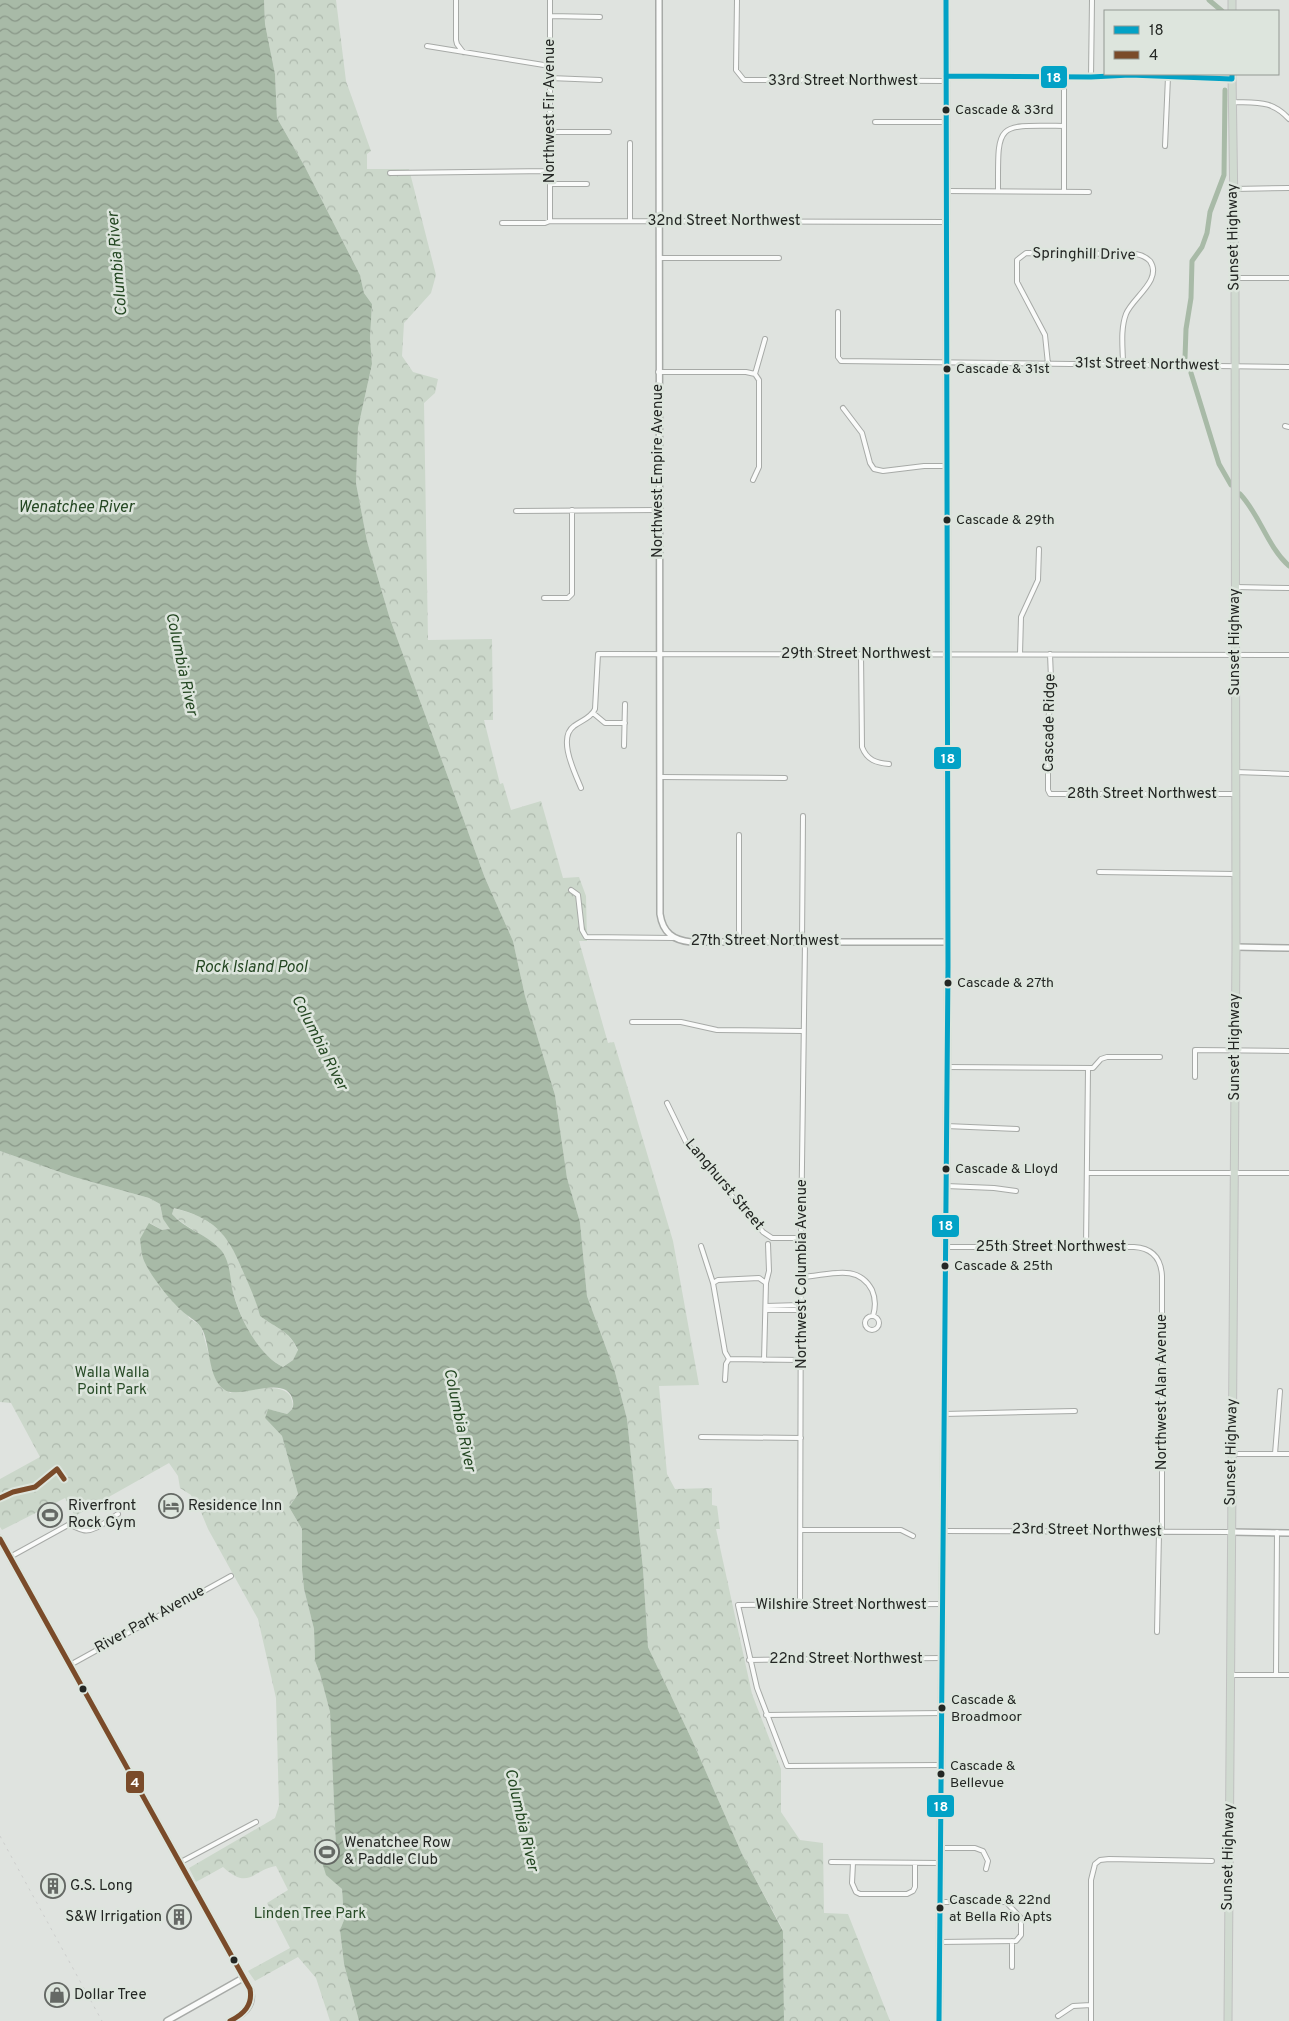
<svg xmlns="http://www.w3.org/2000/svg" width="1289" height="2021" viewBox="0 0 1289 2021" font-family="Overpass,sans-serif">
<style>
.park{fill:url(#park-crowns)}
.water{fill:url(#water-waves);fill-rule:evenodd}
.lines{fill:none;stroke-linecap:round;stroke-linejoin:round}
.canal{stroke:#a8baa7;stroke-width:5}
.minor-casing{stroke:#a7aaa7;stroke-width:6}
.tertiary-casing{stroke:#a7aaa7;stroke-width:8}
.trunk-casing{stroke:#c0c1c0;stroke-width:9}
.minor{stroke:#fafbfa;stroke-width:4}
.tertiary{stroke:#fafbfa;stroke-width:5}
.trunk{stroke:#d0dad0;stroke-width:7}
.rail{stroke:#cccdcc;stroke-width:1;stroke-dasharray:2.5 5;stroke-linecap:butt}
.bus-1-casing{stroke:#dde5dd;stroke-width:9}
.bus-2-casing{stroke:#dde5dd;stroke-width:9}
.bus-1{stroke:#02a2c6;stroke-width:5}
.bus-2{stroke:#7a4b2a;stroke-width:5}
.bus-dot{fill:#242724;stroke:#dde5dd;stroke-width:2}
.labels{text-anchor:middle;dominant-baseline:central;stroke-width:5;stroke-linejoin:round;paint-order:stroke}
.bus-label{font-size:14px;fill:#242724;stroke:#dde5dd;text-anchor:start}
.street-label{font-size:15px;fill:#242724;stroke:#dde5dd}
.park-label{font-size:15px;fill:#284b27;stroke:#dde5dd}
.poi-label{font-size:15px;fill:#242724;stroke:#dde5dd;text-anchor:start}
.water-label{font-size:16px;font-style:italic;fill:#244722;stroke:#dde5dd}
.line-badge{stroke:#dde5dd;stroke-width:2}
.badge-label{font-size:14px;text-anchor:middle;font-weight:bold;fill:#fff}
</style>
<defs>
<pattern id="park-crowns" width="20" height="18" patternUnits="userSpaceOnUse" patternTransform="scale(1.25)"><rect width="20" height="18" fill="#cbd7ca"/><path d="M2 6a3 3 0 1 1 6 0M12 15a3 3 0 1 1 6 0" fill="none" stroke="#aeb9ad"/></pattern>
<pattern id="water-waves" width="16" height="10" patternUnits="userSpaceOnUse" patternTransform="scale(1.25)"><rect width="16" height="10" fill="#a8baa7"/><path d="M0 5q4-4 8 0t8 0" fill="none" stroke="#899788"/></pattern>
</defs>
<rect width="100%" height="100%" fill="#dfe3df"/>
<path class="park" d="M264 0H336L346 81 371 151 367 154V169H409L436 275 431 293 404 323 402 356 413 372 438 379 435 393 424 403 428 640 492 639 493 720H484L500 784 503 783 511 810 541 801 563 878 579 877 586 896 587 941H579L608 1043 614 1042 673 1241 699 1385 659 1386 667 1474 675 1489 712 1488V1505L717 1506 720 1529H716L752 1694 781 1769V1812L800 1840 823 1843 824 1913 848 1914 890 2021H784L783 1930 742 1854 692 1740 648 1647 643 1569 627 1419 615 1372 587 1296 580 1222 567 1178 555 1095 525 996 513 941 485 878 390 619 367 541 356 483 358 428 372 364 370 338 372 304 364 293 360 275 305 167 277 118 275 74 265 24Z
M0 1151 74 1177 149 1198 160 1204 163 1219 171 1229 162 1230 150 1223 189 1318 201 1326 215 1377 230 1393C245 1391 289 1379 292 1401 294 1407 292 1410 287 1414L268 1409 265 1418 282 1436 298 1494 289 1507 302 1529V1570L304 1589 314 1629 315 1661 320 1674 330 1712 336 1849 332 1854 327 1875 342 1889 344 1920 340 1930 344 1964 359 2021H330L316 1978 298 1957 255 1981 248 1971 290 1948 267 1903 288 1890 276 1866C252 1870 249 1891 223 1867L196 1882 189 1868 275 1818 279 1806 276 1698 258 1619 208 1529 201 1512 194 1505 191 1495 180 1488 178 1476 169 1463 75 1516 65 1498 2 1530 0 1527V1479L40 1457 11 1403 0 1402Z
M174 1208C187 1212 199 1215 210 1222 237 1240 252 1287 260 1316 278 1329 289 1330 298 1351L293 1360 283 1367C256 1353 241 1320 233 1292 229 1278 229 1263 221 1251 215 1240 184 1227 172 1214Z"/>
<path class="water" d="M0 0H264L265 24 275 74 277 118 305 167 360 275 364 293 372 304 370 338 372 364 358 428 356 483 367 541 390 619 485 878 513 941 525 996 555 1095 567 1178 580 1222 587 1296 615 1372 627 1419 643 1569 648 1647 692 1740 742 1854 783 1931 784 2021H359L344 1964 340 1930 344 1920 342 1889 326 1875 322 1862 336 1848 330 1712 320 1674 315 1661 314 1629 304 1589 302 1570V1529L289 1507 298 1494 282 1436 265 1418 268 1409 287 1414C292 1410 294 1408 293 1401 288 1372 239 1400 225 1390 207 1379 211 1343 201 1327 197 1321 186 1315 181 1310 169 1299 148 1273 143 1258 141 1252 141 1245 140 1239L149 1223 162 1230 170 1229 163 1219 160 1204 149 1198 74 1177 0 1151ZM174 1208C214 1218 227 1233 242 1269 249 1285 256 1300 260 1316 277 1329 289 1330 298 1350L293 1360 283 1367C258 1355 238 1316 232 1288 230 1275 229 1257 219 1248 206 1234 185 1229 172 1214Z"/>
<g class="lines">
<path class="canal" d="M1209 0 1222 11
M1185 358 1186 329 1191 298 1192 261 1202 247 1207 233 1210 212 1224 175 1225 90
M1191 373 1219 464 1231 485
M1240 494C1260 515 1267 546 1289 566"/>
<defs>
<path id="minor" d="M456 0V40L457 44 463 52
M550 0V221
M737 0 736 70 744 80 946 81
M550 16 600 17
M427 46 550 66
M946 76 1091 77 1130 75 1232 79
M1064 77V192
M1091 77 1092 0
M550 78 600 80
M1233 102C1257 103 1272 100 1289 119
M875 122H946
M550 132H609
M630 143V221
M1165 146 1168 77
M390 173 550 171
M550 184H587
M1234 189 1289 188
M946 191 1089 192
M998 191C998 122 995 125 1064 126
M502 223H545L550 221 946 222
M659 258H779
M1235 278H1289
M838 312V357L841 361 1289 367
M1048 364 1045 335 1017 282V260L1026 253 1136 254C1142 255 1146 257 1150 261 1163 280 1132 298 1126 314 1120 330 1123 349 1123 365
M658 372H746L755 374 759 380V467L753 480
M755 374 765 339
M843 408 862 433 870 463 874 469 883 471 924 466H947
M1285 426 1289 427
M516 511 658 510
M1235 587 1289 588
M544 598H568L572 594V510
M861 654 862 747C867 760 876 763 889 764
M1020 654 1021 617 1038 580 1039 549
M1050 654 1052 703 1048 718V790L1050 794H1235
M593 713 605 723H625
M624 746 625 704
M1235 772 1289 774
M660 777 785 778
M581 788C575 773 557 738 574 726 582 720 591 718 595 709L598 654 1289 655
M1099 872 1235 874
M571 890 578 895 582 930 586 937 673 938
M739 942V835
M802 942 803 816
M632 1022H681L717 1030 803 1031
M947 1067 1093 1068 1101 1059 1107 1057H1160
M1195 1077V1050L1289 1051
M667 1103 687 1144 698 1157 715 1173 726 1190 750 1215 763 1232 772 1238H801
M946 1126 1017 1129
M1087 1173H1289
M946 1186 994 1188 1016 1191
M701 1246 713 1283
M946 1247H1134C1152 1248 1161 1258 1162 1276V1532
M1086 1247 1088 1069
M800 1277C825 1277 857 1261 872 1290 876 1299 876 1306 873 1316
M766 1283 769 1271 768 1244
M766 1306 800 1305
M766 1310H800
M865 1323a7 7 0 1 1 14 0a7 7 0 1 1-14 0Z
M764 1360 766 1283 759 1278 718 1280 713 1283 725 1352 729 1359 801 1360
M725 1380 726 1364 729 1359
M944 1414 1075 1411
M701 1437 801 1438
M1232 1454H1289
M1275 1454 1280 1391
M801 1530H901L913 1536
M944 1531 1231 1532
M10 1557 68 1525C74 1525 77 1529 83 1530 94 1533 109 1519 118 1514
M800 1605 801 1238 805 942
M1157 1632 1159 1532
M749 1660 943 1658
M70 1665 231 1576
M1231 1675H1289
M1276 1675 1277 1532
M766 1715 942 1713
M941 1765 787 1766 757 1688 738 1605 944 1604
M940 1848H975L983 1851 988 1861 986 1869
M831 1862 940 1863
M179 1863 256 1822
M853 1863 852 1883 856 1892 860 1894H907L913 1891 915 1887V1863
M940 1942 1016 1941 1021 1935V1918L1006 1902H940
M1012 1967V1941
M1058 2016 1073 2006 1091 2005
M1091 2021V1880L1095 1864 1100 1860 1109 1859 1212 1861"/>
<path id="tertiary" d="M659 0 660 914C663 933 673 940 691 942H948
M1236 947 1289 948
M1231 1532 1289 1533
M0 1539 250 1989C255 2005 244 2014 230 2021
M167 2021 243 1978
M939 2021 948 966 946 0"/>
<path id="trunk" d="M1232 0V11
M1228 2021 1236 947 1235 278 1232 74"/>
</defs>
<use href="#minor" class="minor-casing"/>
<use href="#tertiary" class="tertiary-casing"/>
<use href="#trunk" class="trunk-casing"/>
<use href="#minor" class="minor"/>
<use href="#tertiary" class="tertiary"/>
<use href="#trunk" class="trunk"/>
<path class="rail" d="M0 1836 102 2021"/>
<defs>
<path id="bus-1" d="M946 76 1091 77 1130 75 1232 79V74
M939 2021 948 966 946 0"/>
<path id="bus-2" d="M0 1498 13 1492 35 1487 57 1469 64 1479
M0 1539 250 1989C253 2005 244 2014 230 2021"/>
</defs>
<use href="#bus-1" class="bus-1-casing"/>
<use href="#bus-2" class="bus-2-casing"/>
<use href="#bus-1" class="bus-1"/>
<use href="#bus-2" class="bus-2"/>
</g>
<defs>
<symbol id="hotel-ring" viewBox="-11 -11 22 22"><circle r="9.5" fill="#dde5dd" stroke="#656965" stroke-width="1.5"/><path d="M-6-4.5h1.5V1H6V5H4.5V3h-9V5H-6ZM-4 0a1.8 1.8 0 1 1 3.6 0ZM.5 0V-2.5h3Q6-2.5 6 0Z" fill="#656965"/></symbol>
<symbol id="stadium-ring" viewBox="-11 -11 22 22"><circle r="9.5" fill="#dde5dd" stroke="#656965" stroke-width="1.5"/><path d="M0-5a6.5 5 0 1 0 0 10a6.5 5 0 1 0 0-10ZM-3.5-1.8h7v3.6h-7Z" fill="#656965"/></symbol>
<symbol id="building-ring" viewBox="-11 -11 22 22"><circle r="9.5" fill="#dde5dd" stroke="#656965" stroke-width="1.5"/><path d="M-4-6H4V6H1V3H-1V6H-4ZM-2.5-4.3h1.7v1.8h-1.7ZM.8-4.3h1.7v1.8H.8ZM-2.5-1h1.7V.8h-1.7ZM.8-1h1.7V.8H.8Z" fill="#656965"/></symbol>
<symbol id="shop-ring" viewBox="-11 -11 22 22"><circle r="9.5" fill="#dde5dd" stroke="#656965" stroke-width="1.5"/><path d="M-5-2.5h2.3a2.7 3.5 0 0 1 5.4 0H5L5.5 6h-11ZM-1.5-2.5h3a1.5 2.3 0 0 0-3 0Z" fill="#656965"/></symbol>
</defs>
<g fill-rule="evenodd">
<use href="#hotel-ring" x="157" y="1492" width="28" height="28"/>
<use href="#stadium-ring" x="36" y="1501" width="28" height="28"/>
<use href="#stadium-ring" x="313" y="1838" width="28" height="28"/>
<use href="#building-ring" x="39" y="1872" width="28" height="28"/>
<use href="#building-ring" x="165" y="1903" width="28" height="28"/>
<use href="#shop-ring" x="43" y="1981" width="28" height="28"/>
</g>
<g class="bus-dot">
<circle cx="946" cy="110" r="4.5"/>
<circle cx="947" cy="369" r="4.5"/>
<circle cx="947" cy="520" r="4.5"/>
<circle cx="948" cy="983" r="4.5"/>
<circle cx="946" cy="1169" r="4.5"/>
<circle cx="945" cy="1266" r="4.5"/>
<circle cx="83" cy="1689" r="4.5"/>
<circle cx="942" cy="1708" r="4.5"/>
<circle cx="941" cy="1774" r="4.5"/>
<circle cx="940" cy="1908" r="4.5"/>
<circle cx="234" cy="1960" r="4.5"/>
</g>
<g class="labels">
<g class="bus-label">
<text x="955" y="110">Cascade &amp; 33rd</text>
<text x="956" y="369">Cascade &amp; 31st</text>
<text x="956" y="520">Cascade &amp; 29th</text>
<text x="957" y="983">Cascade &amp; 27th</text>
<text x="955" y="1169">Cascade &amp; Lloyd</text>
<text x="954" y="1266">Cascade &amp; 25th</text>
<text x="951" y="1700">Cascade &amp;<tspan x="951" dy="17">Broadmoor</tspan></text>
<text x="950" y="1766">Cascade &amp;<tspan x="950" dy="17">Bellevue</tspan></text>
<text x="949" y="1900">Cascade &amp; 22nd<tspan x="949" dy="17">at Bella Rio Apts</tspan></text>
</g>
<g class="street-label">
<text x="843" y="81">33rd Street Northwest</text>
<text transform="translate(550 111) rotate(-90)">Northwest Fir Avenue</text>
<text x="724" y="221">32nd Street Northwest</text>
<text transform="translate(1234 237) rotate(-91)">Sunset Highway</text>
<text transform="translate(1084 255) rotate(1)">Springhill Drive</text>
<text transform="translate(1147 365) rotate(1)">31st Street Northwest</text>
<text transform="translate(658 471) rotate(-90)">Northwest Empire Avenue</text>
<text transform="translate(1235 642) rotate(-90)">Sunset Highway</text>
<text x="856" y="654">29th Street Northwest</text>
<text transform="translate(1050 723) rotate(-89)">Cascade Ridge</text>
<text x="1142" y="794">28th Street Northwest</text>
<text x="765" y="941">27th Street Northwest</text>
<text transform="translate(1235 1047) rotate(-90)">Sunset Highway</text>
<text transform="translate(724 1185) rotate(50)">Langhurst Street</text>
<text x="1051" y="1247">25th Street Northwest</text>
<text transform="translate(802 1274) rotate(-90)">Northwest Columbia Avenue</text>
<text transform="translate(1162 1392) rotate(-90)">Northwest Alan Avenue</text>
<text transform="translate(1232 1452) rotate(-89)">Sunset Highway</text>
<text transform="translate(1087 1531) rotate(1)">23rd Street Northwest</text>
<text x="841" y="1605">Wilshire Street Northwest</text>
<text transform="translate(150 1620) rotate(-29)">River Park Avenue</text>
<text x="846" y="1659">22nd Street Northwest</text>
<text transform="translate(1229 1857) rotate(-89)">Sunset Highway</text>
</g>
<g class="park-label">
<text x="112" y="1373">Walla Walla<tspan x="112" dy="17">Point Park</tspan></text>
<text x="310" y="1914">Linden Tree Park</text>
</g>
<g class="poi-label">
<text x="68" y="1506">Riverfront<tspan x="68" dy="17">Rock Gym</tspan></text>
<text x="188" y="1506">Residence Inn</text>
<text x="344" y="1843">Wenatchee Row<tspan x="344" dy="17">&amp; Paddle Club</tspan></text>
<text x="70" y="1886">G.S. Long</text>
<text x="162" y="1917" text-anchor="end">S&amp;W Irrigation</text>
<text x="74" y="1995">Dollar Tree</text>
</g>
<g class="water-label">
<text transform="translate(118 264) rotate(-95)">Columbia River</text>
<text x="76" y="508">Wenatchee River</text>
<text transform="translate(181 664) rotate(78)">Columbia River</text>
<text x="251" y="968">Rock Island Pool</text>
<text transform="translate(319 1043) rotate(63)">Columbia River</text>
<text transform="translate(459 1420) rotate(78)">Columbia River</text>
<text transform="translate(521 1820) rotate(77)">Columbia River</text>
</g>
</g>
<g class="line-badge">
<rect x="1040" y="65" width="28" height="24" rx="5" fill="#02a2c6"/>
<rect x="933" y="746" width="29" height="24" rx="5" fill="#02a2c6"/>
<rect x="931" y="1214" width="29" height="24" rx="5" fill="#02a2c6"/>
<rect x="125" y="1770" width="20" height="24" rx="5" fill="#7a4b2a"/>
<rect x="926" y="1794" width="29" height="24" rx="5" fill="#02a2c6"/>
</g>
<g class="badge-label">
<text x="1054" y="82">18</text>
<text x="948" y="763">18</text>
<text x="946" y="1230">18</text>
<text x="135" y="1787">4</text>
<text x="941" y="1811">18</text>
</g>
<rect x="1104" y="10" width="175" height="65" fill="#dde5dd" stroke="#939993"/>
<rect x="1114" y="26" width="25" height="8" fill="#02a2c6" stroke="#939993"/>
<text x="1149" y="35" font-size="15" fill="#242724">18</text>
<rect x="1114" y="51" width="25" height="8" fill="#7a4b2a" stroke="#939993"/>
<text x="1149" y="60" font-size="15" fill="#242724">4</text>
</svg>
